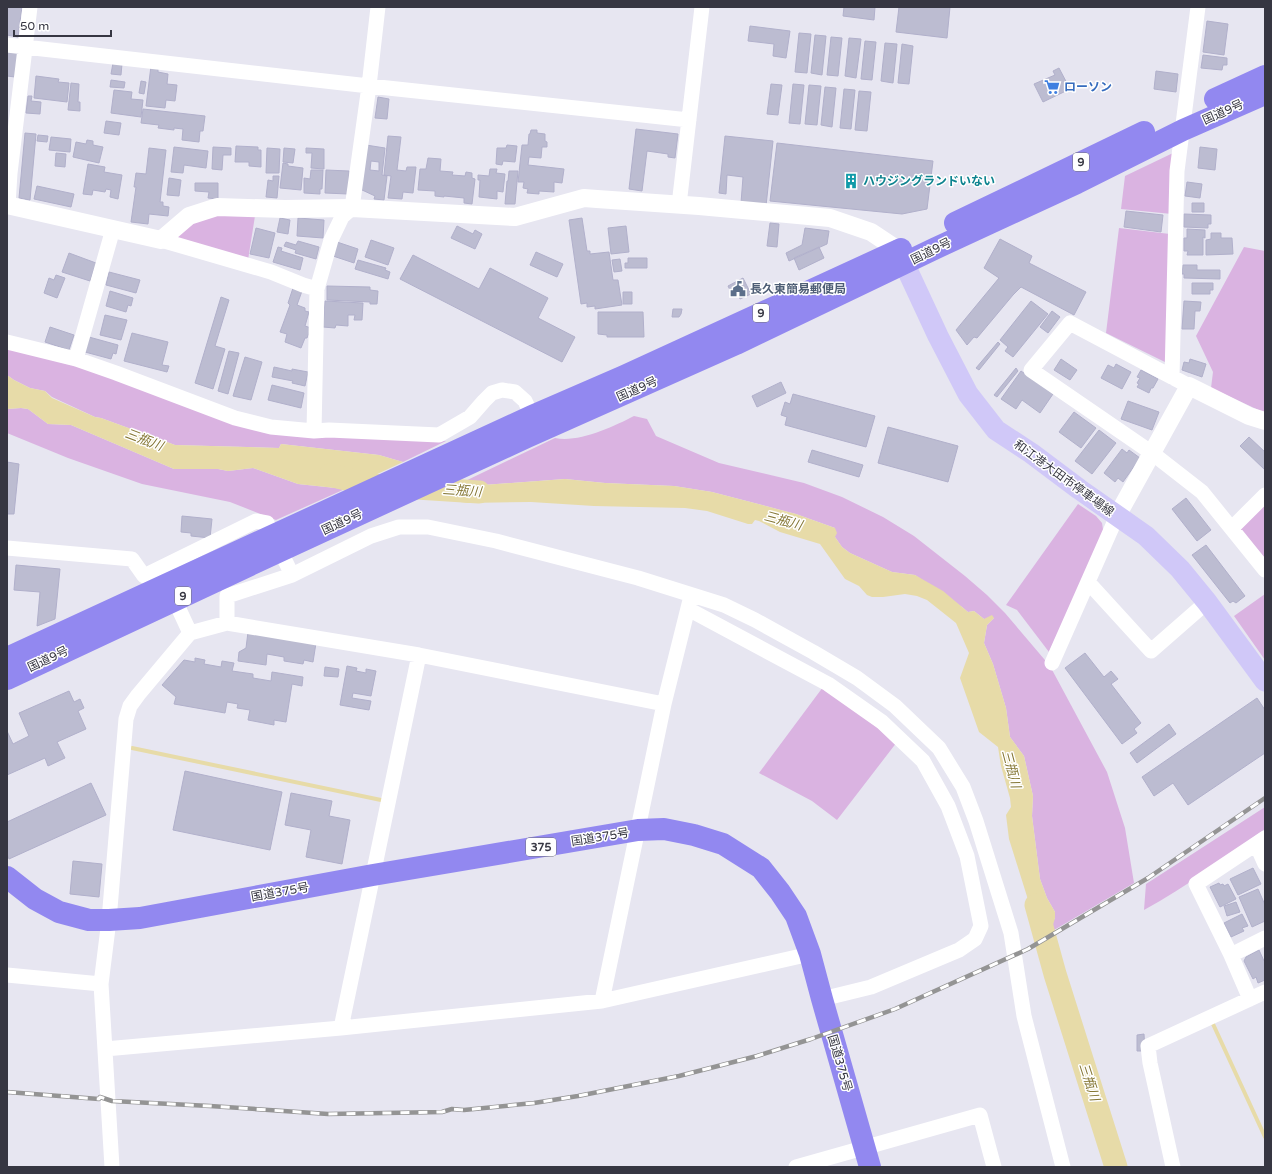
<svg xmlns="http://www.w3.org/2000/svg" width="1272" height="1174" viewBox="0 0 1272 1174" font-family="'Varela Round','Noto Sans JP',sans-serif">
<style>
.green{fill:#dab3e1}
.water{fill:#e7dba8}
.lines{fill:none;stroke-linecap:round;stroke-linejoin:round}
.stream{stroke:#e7dba8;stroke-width:4}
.river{stroke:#e7dba8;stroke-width:23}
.building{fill:#bcbcd1;stroke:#b1b0cb;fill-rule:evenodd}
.minor{stroke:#fff;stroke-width:15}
.tertiary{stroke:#fff;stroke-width:18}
.secondary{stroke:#d0c8f8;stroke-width:21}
.trunk{stroke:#9288f0;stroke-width:22}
.rail-casing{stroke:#949494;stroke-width:4.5}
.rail{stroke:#fff;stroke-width:3;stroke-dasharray:9;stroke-linecap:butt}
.labels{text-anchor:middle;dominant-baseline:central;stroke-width:3;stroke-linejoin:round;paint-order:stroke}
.shield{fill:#fff;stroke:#72727b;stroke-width:1}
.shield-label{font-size:11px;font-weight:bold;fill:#363642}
.shop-label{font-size:12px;font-weight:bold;fill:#366cbe;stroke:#fff;text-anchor:start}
.street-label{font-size:12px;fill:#363642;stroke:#fff}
.culture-label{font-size:12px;font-weight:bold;fill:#0d838f;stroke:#fff;text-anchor:start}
.service-label{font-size:12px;font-weight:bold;fill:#4e5e75;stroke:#fff;text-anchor:start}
.water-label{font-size:13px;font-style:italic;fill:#847633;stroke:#fff}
</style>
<rect width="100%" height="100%" fill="#e7e6f1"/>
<path class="green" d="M1173 153 1172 214 1121 209 1125 176Z
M206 214 255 216 248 260 173 238Z
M1119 228 1170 234 1169 364 1106 333Z
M1244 247 1265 251V413L1211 388 1213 372 1196 336Z
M7 344 51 355 229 419 380 438 446 441 403 462 379 455 281 444 279 448 175 445 101 418 95 417 52 397 45 391 30 388 14 380 7 375Z
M21 408 28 409 48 424 71 425 174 469H218L228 471 253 468 298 484 345 489 276 520 230 502 142 484 68 458 7 433V409Z
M634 416 647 419 656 436 719 463 804 483 842 497 883 517 914 536 965 576 987 595 1005 613 1050 666 1107 772 1125 828 1134 883 1049 933V929L1055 918V912L1047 898 1040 879 1032 816 1033 796 1024 756 1010 737 1006 708 993 664 984 643 987 625 994 618 984 619 974 611 968 612 962 607 915 575 892 572 850 553 842 547 835 537V528L796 514 712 492 674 486 605 483 565 479 470 486 459 484 555 438C578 443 613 427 634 416Z
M1265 502V559L1241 530V525Z
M1078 504 1096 516 1102 523 1104 536 1049 652 1017 610 1006 605Z
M1265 594V660L1234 616Z
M823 687 897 742 837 820 812 801 759 773Z
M1265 807V829C1225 857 1187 887 1144 910L1146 884Z"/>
<path class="water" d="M7 375 14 380 30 388 45 391 52 398 95 417 101 418 175 445 279 448 281 444 379 455 403 462 345 489 298 484 253 468 228 471 218 469H174L71 425 48 424 28 409 21 408 7 409Z
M565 479 605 483 674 486 712 492 796 514 835 528 837 533 835 537 842 547 850 553 892 572 915 575 943 591 968 612 974 611 984 619 992 615 994 618 987 625 984 643 993 664 1006 708 1010 737 1024 756 1033 796 1032 816 1040 879 1047 898 1055 912V918L1053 925 1049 929V933L1040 938 1009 839 1006 815 1011 807 1010 798 1001 766 998 747 979 732 960 678 969 653 956 623 927 600 917 596 905 594 883 597H872L867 595 859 586 845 579 820 544 780 532 759 521 755 520 752 524H748L707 511 685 508 594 506 531 502 468 503 430 498 459 484 470 486Z"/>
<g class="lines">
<path class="stream" d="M132 748 381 800
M1213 1024 1265 1137"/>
<path class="river" d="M330 475 370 485 479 492
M1036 905 1055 974 1116 1167"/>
</g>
<path class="building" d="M7 7H22L18 37 7 35Z
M844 7H875L874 20 843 16Z
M899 7H950L947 38 896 32Z
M1207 21 1228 24 1224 55 1203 52Z
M750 26 790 31 786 58 773 56 774 44 748 41Z
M799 33 811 34 807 73 795 72Z
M815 35 826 36 822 75 811 73Z
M831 37 842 38 838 76 827 75Z
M849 38 861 39 856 78 845 76Z
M865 41 876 42 872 80 861 79Z
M885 43 897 44 893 83 881 81Z
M902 44 913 46 909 84 898 83Z
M7 51 18 52 15 77 7 76Z
M1203 55 1227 58V65H1223L1222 70 1201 68Z
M113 63 122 64 121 75 111 74Z
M151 66 158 67V72L168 74 167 84 177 85 175 101 166 100 165 108 146 106Z
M1059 68 1070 89 1043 102 1034 84 1055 75 1053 71Z
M1156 71 1178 74 1176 92 1154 89Z
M36 76 59 79 58 82 69 83 67 102 34 98Z
M111 80 125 82 124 88 110 87Z
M141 81 146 82 144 94 139 93Z
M71 83 79 84 78 102H80V111L68 110Z
M771 84 782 85 778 115 767 114Z
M793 84 804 85 800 124 789 123Z
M809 85 821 86 817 125 805 124Z
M825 87 836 88 832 127 821 125Z
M844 89 855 90 851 129 840 128Z
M114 90 132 92 131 99 143 100 141 117 111 113Z
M859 91 871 92 867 131 855 130Z
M28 96H32L31 101 41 102 40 114 26 113Z
M378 97 389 99 387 119 375 118Z
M143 109 205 116 203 131H200L199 142 182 140 183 129 174 128V130L158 128 159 125 141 123Z
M106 121 121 123 119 135 104 133Z
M636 129 678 134 675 158 668 157V154L647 151 642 191 629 189Z
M531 130H537V133L545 134V141L547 142V147H542L541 158 529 157 528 165 564 169 562 183 554 182V192L539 191V194L527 193 528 189 523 188 524 182H518L522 145H528L529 134H530Z
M25 133 36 134 30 200 19 198Z
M38 135 48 136 47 142 37 141Z
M388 136 401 137 397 170 406 171 407 167H416L413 193 403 192 402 199 388 198 391 176 384 175Z
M725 136 773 141 766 206 741 203 743 177 727 175 726 194 719 193Z
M51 137 71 139 70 152 49 150Z
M87 140 93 141V145L103 147 99 163 73 157 76 142 86 144Z
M777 143 933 161 927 209 902 214 770 201Z
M366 145 385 148 382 175 387 176 384 200 374 199 375 196 360 189ZM371 161 379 162V171L370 170Z
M507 145 517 146 515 162 503 161 502 165 496 164 497 148H506Z
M236 146 258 147V150H261V167L249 166V162H235Z
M174 147 208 151 206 168 184 165 183 173 171 172Z
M213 147 231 148V155H223L222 170 212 169Z
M1200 147 1217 149 1215 170 1198 168Z
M149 148 166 150 160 202H163V206L169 207 168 216 149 214 148 224 131 222 136 187H134L136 173 146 174Z
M267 148 280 149 279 173H266Z
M284 148 295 149 293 163 283 162Z
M306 148 324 149V169L311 168 312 153H306Z
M56 153 66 154 65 167 55 166Z
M428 158 441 159 440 171 453 172 452 175 465 176 466 172 472 173V178L475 179 472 204 464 203V198L444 196V197L435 196V191L418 190 420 169H426Z
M283 163 288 164V166L303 168 301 190 280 188Z
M88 164 105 167 104 172 122 175 118 199 110 197 111 190 106 189 105 192 93 190 92 195 83 194Z
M490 169H497L496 173 505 174 503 192 497 191V199L479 197 480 180H478V175L489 176Z
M311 170H323L322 189H320V194L304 193V178L310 179Z
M326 170 349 171 348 194 325 193Z
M509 171H518L515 204H505L507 181H508Z
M273 176H279L277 198 266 197 268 180 273 181Z
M169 178 181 180 179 196 167 195Z
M1187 182 1202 184 1200 198 1185 196Z
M195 183H218V199L208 198 209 192 195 191Z
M37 186 74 194 71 207 34 199Z
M1192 203H1204V212H1192Z
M1126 211 1163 215 1161 232 1124 227Z
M1184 214 1211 215V224H1208V228L1184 227Z
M280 218 290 220 288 234 277 232Z
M298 218 324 220 323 238 297 236Z
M582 218 587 251H590V254L609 252 613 280H618L622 305 595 309V306L587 307V303L581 304 569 220Z
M770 223 779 224 777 247 767 246Z
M457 226 473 234 475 230 482 234 475 249 451 238Z
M626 226 629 252 611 254 608 228Z
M256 228 275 233 269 258 250 254Z
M805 228 829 231 827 244 789 261 786 253 802 245Z
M1187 229 1205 230V238L1203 237V255H1187L1188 251H1184V238H1187Z
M1211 233H1221V238H1232L1233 254 1206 255V240L1211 239Z
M1000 239 1032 256 1029 263 1086 292 1074 315 1021 287 1013 295 977 338 974 337 967 345 956 330 999 278 984 268Z
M371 240 394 248 388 265 365 257Z
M298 241 319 247 316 259 295 253 296 250 284 246 286 242 296 245Z
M337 242 358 249 354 263 333 256Z
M278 247 282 248 281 251 303 258 300 270 273 262Z
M819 247 824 258 799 270 794 258Z
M536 252 563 264 557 277 530 265Z
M69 253 96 263 90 281 62 272Z
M413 255 479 289 490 268 548 298 538 318 575 337 562 362 400 279Z
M628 258H647V268H625V263H628Z
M620 259 622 271 614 272 612 260Z
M358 260 386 268 385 270 390 272 388 279 355 269Z
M1183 265H1197V270H1220V279L1184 278V274H1182Z
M109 272 140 280 136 293 106 285Z
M56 275 65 278 57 298 44 293 49 278 54 280Z
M743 278 751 294 740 299 738 293 733 296 728 286Z
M1192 283H1213V290H1210V294H1192Z
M327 286 370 287V290L378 291 377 304H370V302L327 300Z
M293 288 302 291 297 305 305 308V311L309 312 305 326 311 328 307 338H305L301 348 285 342 287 334 280 332 290 305 288 303Z
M110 291 133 298 131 306 128 305 126 312 106 306Z
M623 292H632V304H623Z
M221 297 229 300 215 346 225 349 213 389 195 383Z
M325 301 363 303 362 320H354L355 315H348V326L336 325 335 328 323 327Z
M1031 301 1048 314 1013 357 1005 351 1008 347 1000 340Z
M1184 301 1201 302 1200 311H1195L1194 329H1182Z
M673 309H682L681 314 679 317H672Z
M1052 311 1060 317 1048 333 1040 327Z
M598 312H643L644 337H607V335L598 334Z
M105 315 127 320 121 340 100 335Z
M50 327 74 335 69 350 45 342Z
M132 333 168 342 162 365 169 366 167 372 124 361Z
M89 337 118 345 116 354 113 353 111 359 85 352Z
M998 342 1000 344 979 370 976 368Z
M229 351 239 353 228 394 218 391Z
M245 357 262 362 251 400 233 396Z
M1061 359 1077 370 1070 380 1054 370Z
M1190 359 1206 364 1202 377 1182 370 1184 362 1189 363Z
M1116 364 1131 372 1122 389 1101 378 1108 365 1114 368Z
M274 367 292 371V369L308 372 305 386 292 383 293 381 272 377Z
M1016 368 1018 371 997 397 994 395Z
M1141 370 1158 379 1153 388H1151L1149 393 1137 387 1139 384 1137 383 1140 378 1137 377Z
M1021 371 1053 394 1040 413 1022 400 1016 409 1001 399Z
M781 382 786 393 757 407 752 396Z
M272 385 304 393 301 408 268 400Z
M793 394 875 416 866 447 785 425 787 417 781 415 785 402 790 404Z
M1128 401 1159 412 1152 430 1121 419Z
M1074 412 1096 428 1081 448 1059 432Z
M888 427 958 446 948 482 878 463Z
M1099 430 1116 443 1092 474 1075 461Z
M1249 437 1265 452V470L1240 446Z
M1122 449 1127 453 1129 450 1140 458 1123 482 1118 478 1115 482 1104 473Z
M812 450 863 465 859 477 808 462Z
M7 462 19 464 14 514H7Z
M1186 498 1211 530 1197 541 1172 509Z
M182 516 212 519 210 538 191 536V533L181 532Z
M1206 545 1245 596 1236 603 1233 601 1230 603 1192 555Z
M16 565 60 569 55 619 37 626 40 592 14 590Z
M248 632 316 643 313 662 304 660 303 664 284 661V657L267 654 266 665 238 661 239 652 246 648Z
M1085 653 1104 677 1111 671 1118 679 1111 684 1141 723 1134 729 1137 733 1122 744 1065 668Z
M195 658 205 660 204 664 221 667 222 661 234 663 232 671 253 674V678L271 681 272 672 303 677 302 686 292 684 286 722 274 720V725L248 720 250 710 237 708 238 704 227 702 225 713 174 704 176 697 162 685 184 660 195 662Z
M347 666 357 668 356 671 366 673V669L376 671 371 696 353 693 352 698 371 701 369 710 340 705Z
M325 667 339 669 338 677 324 676Z
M69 691 74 702 80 699 84 708 78 711 86 729 57 742 65 758 48 766 45 758 7 775V731L13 744 29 736 19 713Z
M1257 698 1265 710V753L1188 805 1173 783 1154 796 1142 777Z
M1169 724 1176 734 1137 763 1130 753Z
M185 771 282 792 270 850 173 830Z
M91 783 106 815 9 859 7 854V822Z
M291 793 332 801 329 816 350 820 342 864 306 857 311 830 285 825Z
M73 861 102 864 99 897 70 894Z
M1253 868 1261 884 1238 895 1230 879Z
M1219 883 1220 885 1223 884 1224 886 1228 884 1236 899 1220 907 1210 887Z
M1258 889 1265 905V921L1252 927 1239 897Z
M1236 902 1240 912 1227 916 1224 906Z
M1242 914 1248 926 1242 928 1244 931 1231 937 1224 923Z
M1259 950 1264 961 1265 960V980L1258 983 1256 977 1253 979 1244 961 1246 957Z
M1144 1034 1145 1051H1137V1035Z"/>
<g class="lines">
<path class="minor" d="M378 7 369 86 352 208 342 217 331 240 317 289 314 431 329 430 439 435 470 417 484 401 492 393 502 390 515 392 525 401 532 416
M7 45 369 86 689 120
M8 205 10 173 30 7
M679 205 702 7
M161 240 271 272 303 285 317 289
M7 342 76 359 116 373 235 418 271 427 314 431
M76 359 113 229
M1172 377 1177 171 1198 7
M1189 386 1070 323 1031 370 1152 453 1202 492 1265 570
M1232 528 1265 495
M7 548 132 559 144 576 256 521 267 523 292 575
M1088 582 1151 651 1207 602
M171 592 190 633
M688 609 828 684 882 722 923 761 948 806 967 856 981 926 975 939 959 950 871 987 822 999
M227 623V596L292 575 371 536 399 527H428L496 541 638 578 724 605 755 620 813 652 857 678 895 706 939 748 963 787 976 821 1011 933 1024 1016 1063 1167
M1052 663 1117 516
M664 704 690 600
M1256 844 1265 864
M1231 955 1265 938
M7 975 101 984
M1250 999 1231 955 1196 884 1265 838
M341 1028 419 655
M105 1049 341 1028 602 1001 810 954
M112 1167 101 984 109 920 126 719 130 706 138 695 190 633 227 623 419 655 664 704 602 1001
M796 1167 980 1115 994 1167
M1173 1167 1150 1063 1148 1046 1265 992"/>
<path class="tertiary" d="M7 205 161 240 189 216 217 207 285 209 352 208 515 217 584 198 597 199 699 206 830 218 871 232 898 250
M1117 516 1189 386 1249 416 1265 421"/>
<path class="secondary" d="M898 250 938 336 968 394 996 430 1031 453 1079 489 1146 536 1180 569 1207 602 1265 681"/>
<path class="trunk" d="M1215 99 1265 76
M955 223 1144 132
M7 658 532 416 624 376 901 249
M7 679 280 551 527 437 736 344 934 249 1077 183 1183 130 1265 94
M7 877 35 899 59 912 89 920H109L140 918 373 875 638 830 664 829 694 835 723 844 761 868 780 892 796 916 810 954 822 999 870 1167"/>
<defs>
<path id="rail" d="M7 1092 99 1099 100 1097 112 1101 210 1106 328 1114 442 1112 452 1109 464 1110 534 1103 578 1096 679 1076 757 1056 811 1039 895 1009 1028 949 1148 878 1265 798"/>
</defs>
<use href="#rail" class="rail-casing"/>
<use href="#rail" class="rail"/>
</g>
<defs>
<symbol id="supermarket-bare" viewBox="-9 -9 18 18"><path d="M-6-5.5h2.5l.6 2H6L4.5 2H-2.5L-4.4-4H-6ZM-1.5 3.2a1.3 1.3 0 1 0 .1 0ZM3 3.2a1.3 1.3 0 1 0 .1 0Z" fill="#3f7fe0" stroke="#fff" stroke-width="2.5" paint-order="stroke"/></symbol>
<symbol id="building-bare" viewBox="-9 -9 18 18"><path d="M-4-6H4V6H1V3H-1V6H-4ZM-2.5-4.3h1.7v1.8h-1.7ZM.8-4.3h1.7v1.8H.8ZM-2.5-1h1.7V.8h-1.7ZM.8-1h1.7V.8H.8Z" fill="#0f9aa8" stroke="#fff" stroke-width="2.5" paint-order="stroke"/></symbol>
<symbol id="civic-bare" viewBox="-9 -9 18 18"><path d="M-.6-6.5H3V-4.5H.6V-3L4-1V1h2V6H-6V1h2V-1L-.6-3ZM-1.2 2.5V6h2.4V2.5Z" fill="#5c6f8a" stroke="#fff" stroke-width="2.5" paint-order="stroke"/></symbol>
</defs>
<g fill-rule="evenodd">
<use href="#supermarket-bare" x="1041" y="76" width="22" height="22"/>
<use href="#building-bare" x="840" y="170" width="22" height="22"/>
<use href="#civic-bare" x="727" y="278" width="22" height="22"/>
</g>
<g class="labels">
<g class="shield">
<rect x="1073" y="153" width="16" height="18" rx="3"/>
<rect x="753" y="304" width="16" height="18" rx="3"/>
<rect x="175" y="587" width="16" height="18" rx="3"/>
<rect x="526" y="838" width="30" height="18" rx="3"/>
</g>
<g class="shield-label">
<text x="1081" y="162">9</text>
<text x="761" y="313">9</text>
<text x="183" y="596">9</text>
<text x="541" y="847">375</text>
</g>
<g class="shop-label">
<text x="1064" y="87">ローソン</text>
</g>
<g class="street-label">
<text transform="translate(1223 112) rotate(-24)">国道9号</text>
<text transform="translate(931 251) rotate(-26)">国道9号</text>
<text transform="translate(637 389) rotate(-24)">国道9号</text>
<text transform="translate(1064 478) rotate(36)">和江港大田市停車場線</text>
<text transform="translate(342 522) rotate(-25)">国道9号</text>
<text transform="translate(48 659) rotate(-25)">国道9号</text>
<text transform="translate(600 837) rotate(-9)">国道375号</text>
<text transform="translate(280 892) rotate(-10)">国道375号</text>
<text transform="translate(840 1063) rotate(74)">国道375号</text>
</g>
<g class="culture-label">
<text x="863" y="181">ハウジングランドいない</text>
</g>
<g class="service-label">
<text x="750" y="289">長久東簡易郵便局</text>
</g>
<g class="water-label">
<text transform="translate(144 440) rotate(21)">三瓶川</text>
<text transform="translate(462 491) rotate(4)">三瓶川</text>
<text transform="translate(783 521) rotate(15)">三瓶川</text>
<text transform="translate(1011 769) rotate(75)">三瓶川</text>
<text transform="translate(1089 1082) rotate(72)">三瓶川</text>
</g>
</g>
<rect width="1272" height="1174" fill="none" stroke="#363642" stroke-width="16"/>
<path d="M14 30v6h97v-6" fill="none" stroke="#363642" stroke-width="2"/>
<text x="20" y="30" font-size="12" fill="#363642" stroke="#ffffff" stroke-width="3" paint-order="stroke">50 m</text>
</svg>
